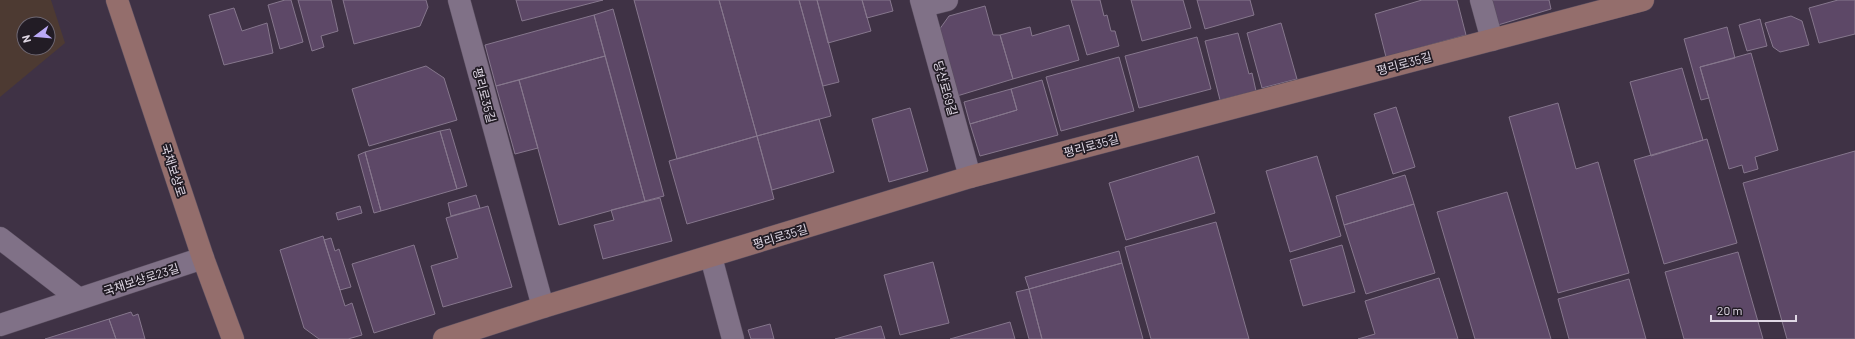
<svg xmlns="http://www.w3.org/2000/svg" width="1855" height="339" viewBox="0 0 1855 339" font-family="Barlow,'Noto Sans KR',sans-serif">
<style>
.education{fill:#4d3a32;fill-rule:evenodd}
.building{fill:#5d4867;stroke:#86778d}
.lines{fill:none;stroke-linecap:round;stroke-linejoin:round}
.street-casing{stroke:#594e5f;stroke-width:23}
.secondary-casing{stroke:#594e5f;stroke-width:23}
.street{stroke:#807187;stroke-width:22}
.secondary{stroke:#946e6c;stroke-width:22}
.labels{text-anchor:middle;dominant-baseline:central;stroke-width:3.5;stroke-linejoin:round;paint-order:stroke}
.street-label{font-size:12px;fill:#e0d8e5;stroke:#221c25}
</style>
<rect width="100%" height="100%" fill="#3f3245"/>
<path class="education" d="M0 0H51L65 43 0 97ZM24 24H48V48H24Z"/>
<path class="building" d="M285 0H291L303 42 280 49 268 5Z
M298 0H331L338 31 321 36 324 47 312 51Z
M343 0H426L428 7 420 26 354 44Z
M516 0H603L522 21Z
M634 0H719L757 136 677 159Z
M719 0H799L831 116 757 136Z
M799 0H817L839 82 823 86Z
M817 0H862L871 31 828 43Z
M862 0H890L893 11 867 18Z
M1071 0H1100L1104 16 1107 15 1111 31H1115L1119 46 1087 55Z
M1131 0H1183L1191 28 1142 41Z
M1197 0H1250L1254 15 1205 29Z
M1422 0H1457L1466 35 1386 57 1375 14Z
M1491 0H1549L1551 9 1498 25Z
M1838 0H1855V34L1819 43 1809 8Z
M985 6 993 35H1000L1013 79 957 96 939 30 949 16Z
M234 8 242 31 267 23 273 53 224 65 209 15Z
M613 9 664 196 645 201 594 15Z
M594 15 605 56 496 86 485 45Z
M1791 16 1802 21 1809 45 1780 52 1773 47 1765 23Z
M1760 19 1767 46 1747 51 1739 25Z
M1281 23 1297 79 1262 88 1247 33Z
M1069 25 1079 60 1013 79 1000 35 1030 27 1032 36Z
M1727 27 1735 58 1700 67 1709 98 1701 100 1684 39Z
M1238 33 1249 74 1252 73 1256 91 1220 100 1205 41Z
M1197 37 1211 89 1139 108 1125 56Z
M1751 53 1778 150 1755 157 1758 169 1744 173 1742 165 1729 169 1700 67Z
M605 56 645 201 559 225 519 80Z
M1119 57 1134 111 1061 131 1046 77Z
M426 66 444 78 457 120 369 146 352 89Z
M1682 68 1703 140 1651 156 1630 82Z
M519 80 538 148 515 154 496 86Z
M1042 80 1058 135 980 156 970 124 1017 110 1011 89Z
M1011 89 1017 110 970 124 964 102Z
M1558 103 1576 169 1598 162 1629 273 1558 293 1509 117Z
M1396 107 1415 167 1393 174 1374 114Z
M910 108 928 171 889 182 872 119Z
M819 119 834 172 772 190 757 136Z
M450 129 467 186 457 189 440 131Z
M440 131 457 189 381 211 365 152Z
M757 136 774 199 687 224 669 161Z
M1707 139 1737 243 1664 264 1634 160Z
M1855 151V339H1787L1743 183Z
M365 152 381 211 374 213 358 155Z
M1198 156 1215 213 1126 240 1109 183Z
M1317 156 1341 236 1290 252 1266 171Z
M1405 175 1414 204 1344 225 1336 196Z
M1507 192 1551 339H1475L1437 212Z
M476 195 480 208 451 216 448 203Z
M660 198 672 241 603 259 594 225 614 220 611 210Z
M1414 204 1435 273 1366 294 1344 225Z
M360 206 362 213 338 220 336 213Z
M488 206 512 287 443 307 431 266 458 258 446 218Z
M1216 222 1249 339H1151L1125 247Z
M323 236 345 306 352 303 362 335 348 339H319L304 328 280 250Z
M331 238 335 251 339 249 351 287 340 290 324 240Z
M414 245 435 314 374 333 352 264Z
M1342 245 1355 292 1303 306 1290 260Z
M1119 251 1122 263 1029 289 1025 277Z
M1738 252 1763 339H1684L1665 272Z
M933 262 949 323 900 335 884 275Z
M1122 263 1143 339H1042L1029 289Z
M1439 278 1458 339H1358L1375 334 1365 301Z
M1629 279 1646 339H1569L1558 299Z
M1029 289 1042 339H1029L1016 292Z
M131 312 133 316 138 314 145 339H116L109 319Z
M109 319 116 339H45Z
M1010 322 1015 339H950Z
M770 324 774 339H751L748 330Z
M881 326 885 339H835Z"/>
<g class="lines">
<defs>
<path id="street" d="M459 0 543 307
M921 0 970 177
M1481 0 1492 40
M923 6 947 0
M0 238 79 299
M711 257 733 339
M0 325 203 258"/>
<path id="secondary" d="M117 0 203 258 233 339
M444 339 543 307 970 177 1643 0"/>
</defs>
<use href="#street" class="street-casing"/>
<use href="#secondary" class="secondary-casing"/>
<use href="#street" class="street"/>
<use href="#secondary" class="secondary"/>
</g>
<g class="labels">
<g class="street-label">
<text transform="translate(1404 63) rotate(-15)">평리로35길</text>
<text transform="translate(946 88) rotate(74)">당산로69길</text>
<text transform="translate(485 95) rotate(75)">평리로35길</text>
<text transform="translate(1091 145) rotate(-15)">평리로35길</text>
<text transform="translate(174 170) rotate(72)">국채보상로</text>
<text transform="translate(780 236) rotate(-17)">평리로35길</text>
<text transform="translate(141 279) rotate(-18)">국채보상로23길</text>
</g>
</g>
<g transform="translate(36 36) rotate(254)"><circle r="19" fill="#221c25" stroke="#6e6772"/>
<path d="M0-3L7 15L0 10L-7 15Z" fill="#bbaaf6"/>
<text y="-6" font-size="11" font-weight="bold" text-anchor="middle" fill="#e0d8e5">N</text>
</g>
<path d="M1711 315v6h85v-6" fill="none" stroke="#e0d8e5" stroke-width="2"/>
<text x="1717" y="315" font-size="12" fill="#e0d8e5" stroke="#221c25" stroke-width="3" paint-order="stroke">20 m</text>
</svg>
